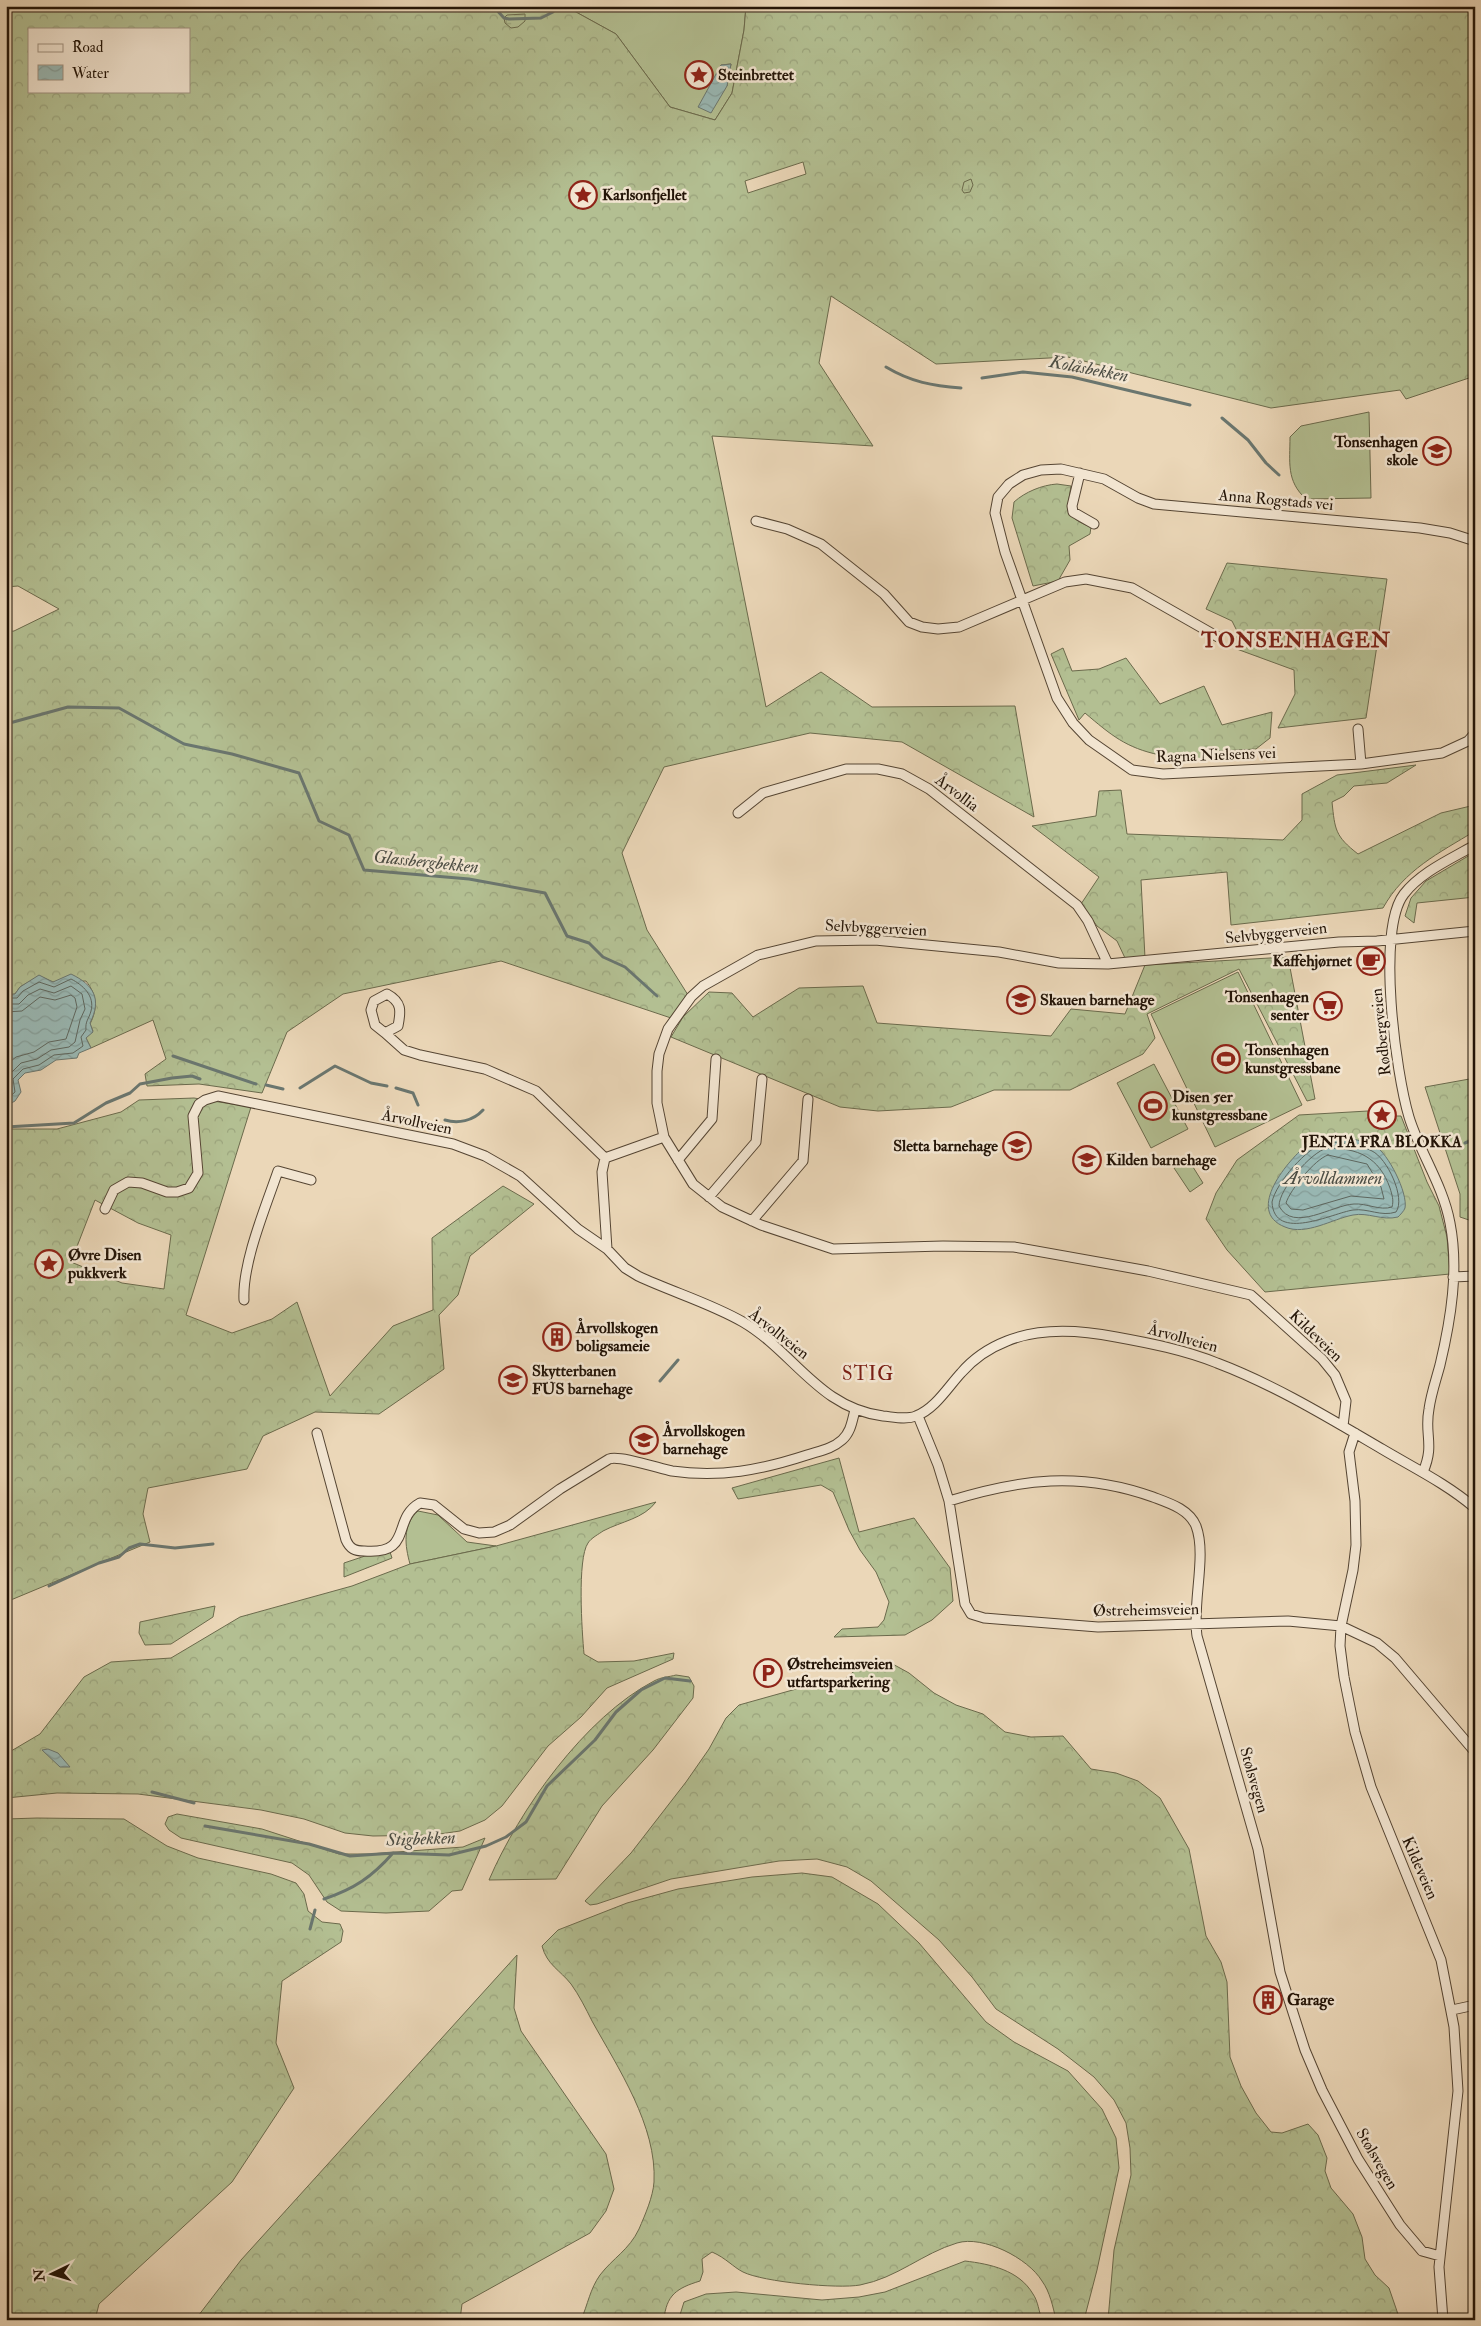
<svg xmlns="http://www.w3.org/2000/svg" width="1481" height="2326" viewBox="0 0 1481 2326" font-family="'IM FELL Double Pica',serif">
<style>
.grass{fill:#b3bf92;stroke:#6b6a4c;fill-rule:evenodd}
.forest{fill:url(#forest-crowns);stroke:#6b6a4c;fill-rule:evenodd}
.wetland{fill:url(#wetland-marsh);stroke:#6b6a4c}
.water{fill:url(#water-waves);stroke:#6a766f}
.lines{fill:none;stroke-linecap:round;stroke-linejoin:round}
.shore{stroke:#5e665e;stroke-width:1}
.stream{stroke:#6a766f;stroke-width:3}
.minor-casing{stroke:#554533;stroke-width:11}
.minor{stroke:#f2e5d1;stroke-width:9}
.labels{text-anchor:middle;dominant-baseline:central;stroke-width:5;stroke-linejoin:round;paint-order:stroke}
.poi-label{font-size:16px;font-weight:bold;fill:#231407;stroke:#f2e5d1;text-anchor:start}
.street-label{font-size:16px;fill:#231407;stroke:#f2e5d1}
.water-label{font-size:18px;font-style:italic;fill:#4c4d44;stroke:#f2e5d1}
.quarter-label{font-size:19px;letter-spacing:1px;fill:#7a1f14;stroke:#f2e5d1}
.district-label{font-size:21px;font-weight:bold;letter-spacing:1px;fill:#7a1f14;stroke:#f2e5d1}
</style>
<defs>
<pattern id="forest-crowns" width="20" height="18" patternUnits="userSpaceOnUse" patternTransform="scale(1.25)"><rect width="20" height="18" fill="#b3bf92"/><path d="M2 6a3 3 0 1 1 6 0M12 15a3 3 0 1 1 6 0" fill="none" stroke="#9aa37c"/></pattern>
<pattern id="wetland-marsh" width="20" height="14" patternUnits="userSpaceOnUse" patternTransform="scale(1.25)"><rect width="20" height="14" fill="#b3bf92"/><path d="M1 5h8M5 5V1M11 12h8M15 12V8" fill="none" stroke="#9aa37c"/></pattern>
<pattern id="water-waves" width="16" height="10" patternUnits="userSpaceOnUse" patternTransform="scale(1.25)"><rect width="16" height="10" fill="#99b8b4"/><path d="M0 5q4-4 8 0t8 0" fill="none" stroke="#849d99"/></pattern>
</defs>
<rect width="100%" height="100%" fill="#ebd7b8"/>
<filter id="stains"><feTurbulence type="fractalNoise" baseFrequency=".004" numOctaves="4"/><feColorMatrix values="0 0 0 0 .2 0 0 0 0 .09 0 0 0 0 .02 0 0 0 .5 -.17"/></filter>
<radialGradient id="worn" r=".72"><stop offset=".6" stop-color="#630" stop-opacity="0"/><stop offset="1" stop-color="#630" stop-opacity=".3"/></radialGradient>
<path class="grass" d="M565 6H746L744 30 732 93 715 120 670 107 616 34ZM731 64 727 86 713 82 721 65Z
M1369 412 1371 498 1306 499C1286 481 1290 462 1290 437L1301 426Z
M1238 972 1302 1105 1215 1147 1151 1014Z
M1154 1064 1188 1129 1151 1148 1117 1083Z
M1188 1159 1203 1183 1190 1192 1174 1168Z
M418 1511 438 1515 467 1542 496 1546 410 1564C405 1546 402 1525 418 1511Z"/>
<path class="forest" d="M6 6H565L616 34 670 107 715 120 732 93 744 30 746 6H1475V376L1406 399 1400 390 1271 408 1068 357 936 364 831 296 819 363 873 446 712 436 766 707 821 672 872 707 1015 706 1034 817 902 742 810 733 664 767 622 853 647 930 688 995 677 1020 501 961 343 994 287 1032 262 1093 199 1084 147 1086 145 1074 166 1059 153 1020 91 1048 86 1038 93 1031 90 1024C98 1008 97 995 86 981L53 982 39 976 20 987 15 994 6 995V632L14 631 59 609 18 586 6 587ZM29 29H189V91H29ZM803 162 806 174 748 193 745 181Z
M1057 484 1071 486C1067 510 1066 518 1091 527L1090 534 1069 546 1070 560 1058 581 1033 586 1012 518 1014 502C1025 492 1042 485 1057 484Z
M1227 563 1387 579 1366 718 1278 728 1295 694 1294 670 1234 648 1238 633 1232 621 1206 609Z
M1063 648 1072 671 1099 669 1126 658 1160 704 1204 686 1222 725 1272 712 1270 738 1256 749 1203 752 1204 761 1160 759V755C1126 748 1111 735 1085 713L1079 720 1051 654Z
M1416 765 1387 783 1354 786 1344 796 1332 802C1335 830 1335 836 1358 854L1441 813 1475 805V831C1439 853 1404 870 1383 908L1231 925 1227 872 1141 880 1145 958H1125L1117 941 1097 926 1081 904 1099 877 1032 826 1096 816 1099 791 1121 790 1127 834 1283 840 1302 820V794L1337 775Z
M1475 852V897L1417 903 1414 923 1405 916 1411 898 1426 881Z
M1288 957 1315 1099 1307 1101 1239 969 1147 1014 1155 1038 1143 1054 1070 1090H994L951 1107 878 1111 840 1107 671 1037 683 1017 709 992 732 993 753 1017 799 988 863 986 877 1023 1051 1036 1071 1009 1125 1014 1145 965Z
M1475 1078V1222L1460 1217V1194L1425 1087Z
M194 1098 251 1107 186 1315 232 1333 272 1319 297 1302 330 1396 393 1326 433 1310 432 1238 503 1186 534 1204 470 1256 458 1295 439 1315 444 1369 379 1414 315 1412 263 1436 247 1469 148 1488 143 1514 150 1542 6 1602V1123L8 1129H57L121 1112 139 1100ZM95 1200 138 1223 171 1235 164 1289 122 1283 71 1262Z
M1385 1110V1116H1401L1427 1182 1439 1206 1447 1237 1450 1274 1265 1292 1227 1250 1206 1219 1216 1193 1237 1160 1299 1115Z
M839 1458 859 1532 914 1518 950 1568 953 1601 932 1620 905 1635 834 1637 842 1629 878 1627 884 1620 889 1602 876 1572 860 1550 849 1530 833 1492 821 1485 738 1499 732 1488Z
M656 1502C643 1519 622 1521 603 1531 599 1534 591 1538 588 1543 577 1559 582 1632 584 1654L598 1662 634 1661 674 1653 673 1659 607 1688 581 1717 548 1746 502 1806 485 1820 460 1831 433 1835 373 1836 345 1833 304 1819 261 1810 138 1794 57 1793 6 1798V1754L40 1734 84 1677 111 1662 171 1658 240 1617 352 1586 410 1564 496 1546Z
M390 1552 392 1558 344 1577V1563L365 1556Z
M215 1606 213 1617 171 1644 145 1645 139 1633 140 1622Z
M889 1662 909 1673 934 1693 956 1705 983 1714 1005 1732 1031 1737 1063 1736 1091 1769 1116 1773 1138 1781 1160 1798 1189 1849 1206 1936 1221 1962 1227 1982 1230 2057 1241 2086 1256 2113 1271 2132 1282 2133 1308 2124 1318 2135 1327 2158 1325 2171 1331 2188 1353 2214 1362 2237 1365 2259 1375 2275 1389 2288 1400 2320H1108L1114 2250 1131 2175 1130 2148 1126 2123 1114 2100 1094 2077 1058 2049 996 2009 972 1977 939 1940 871 1881 847 1867 817 1859 779 1861 671 1879 597 1904 590 1905 585 1901 631 1853 686 1782 709 1749 726 1718 739 1705 807 1686 837 1685 857 1669 874 1663Z
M676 1675 689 1677 694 1686 693 1698 653 1750 602 1806 556 1879 489 1880C519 1810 585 1717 654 1681 661 1677 669 1677 676 1675Z
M177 1814 262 1829 339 1854H370L463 1847 485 1838 462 1890 452 1891 429 1911 386 1913 341 1911 327 1902 309 1875 292 1863 181 1838 169 1830 165 1824 168 1817Z
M37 1818 124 1819 167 1846 198 1858 271 1874 296 1883 304 1894 308 1911 322 1922 340 1924 343 1931 341 1942 282 1981 276 2043 294 2088 232 2182 99 2304 95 2320H6V1819Z
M802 1873 832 1877 878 1904 919 1943 986 2022 1014 2042 1068 2071 1102 2109 1116 2138 1119 2168 1097 2270 1084 2320H1056C1053 2307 1050 2292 1042 2281 1028 2258 983 2235 957 2243 923 2253 897 2278 860 2285 838 2289 763 2282 743 2272 733 2267 726 2258 712 2252L702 2259 703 2272 700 2281C677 2288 666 2295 664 2320H581C588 2304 590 2289 600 2275 613 2258 629 2250 639 2229 645 2215 653 2197 654 2182 657 2126 618 2068 592 2021 586 2009 579 1995 571 1984 560 1970 547 1965 542 1946L558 1930 627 1903 678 1889 752 1877Z
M517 1955 514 2008 521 2031 606 2154 614 2189 606 2211 590 2233 462 2304 460 2320H195L241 2260Z
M965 2261C990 2264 1019 2270 1033 2294 1038 2301 1039 2312 1042 2320L679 2318 684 2302 706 2294 736 2292 822 2300 859 2297 885 2292Z"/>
<path class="wetland" d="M525 14V21L518 27 511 28 505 23 504 18 507 15Z
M971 179 973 185 970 192 964 193 962 190 964 182Z"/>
<path class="water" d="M731 64 727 86 711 113 698 107 721 65Z
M71 974C94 985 102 999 90 1023L93 1032 86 1038 91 1048 79 1053 77 1058 56 1060 41 1070 25 1073 18 1080 21 1092 15 1101 6 1106V995L15 994 20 987 39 975 53 982Z
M1326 1136C1341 1137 1361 1139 1375 1146 1388 1153 1408 1193 1405 1208 1404 1211 1400 1215 1398 1217 1382 1221 1368 1212 1353 1215 1332 1219 1306 1236 1285 1227 1244 1211 1289 1159 1308 1144 1313 1140 1320 1138 1326 1136Z
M48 1749 58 1753 70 1767H60L42 1750Z"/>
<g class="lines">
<path class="shore" d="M6 998H17L23 991 39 982 54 987 71 979C83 985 95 996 91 1011 89 1019 85 1021 86 1030L81 1037 83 1046 73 1053 54 1055 39 1065 23 1069 13 1079 15 1092 6 1100
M6 1004H19L28 995 40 989 54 993 71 986 82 994 85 1009 80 1020 75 1042 69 1047 51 1050 37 1059 21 1063 8 1076 9 1090 6 1093
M6 1012 22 1011 40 997 55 1000 71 995 75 998 77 1007 66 1039 49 1042 34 1052 16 1057 6 1065
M1326 1142C1340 1142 1359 1144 1372 1151 1387 1158 1406 1198 1396 1212 1381 1217 1368 1208 1353 1210 1333 1213 1274 1243 1272 1202 1276 1183 1307 1147 1326 1142Z
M1327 1148C1358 1148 1379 1157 1390 1188 1392 1195 1394 1200 1392 1207 1380 1211 1366 1203 1354 1204 1332 1205 1293 1233 1279 1206 1279 1189 1311 1152 1327 1148Z
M1328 1155 1367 1164 1381 1187 1384 1199 1351 1196 1303 1210 1291 1209 1286 1203C1290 1190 1315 1159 1328 1155Z"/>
<path class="stream" d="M493 6 504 18 509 19 541 18 553 12
M886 367C911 382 933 386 961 388
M982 378 1023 372 1072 377 1190 405
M1222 418 1248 440 1266 463 1279 475
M6 724 68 707 119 708 184 744 232 754 299 773 319 821 349 835 364 870 469 879 545 893 567 936 589 943 603 957 625 967 657 996
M173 1056 256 1084
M266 1085 283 1089
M300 1088 335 1066 371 1083 387 1086
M396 1088 413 1093 418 1105
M445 1120C458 1124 473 1121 483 1110
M6 1127 74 1123 106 1103 130 1093 140 1084 172 1078 192 1076 200 1079
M1465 1143 1475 1139
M660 1381 678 1360
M49 1586 99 1563 119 1557 129 1548 140 1544 175 1548 213 1544
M152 1792 194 1803
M205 1826 309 1844 350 1856 394 1853 449 1855 486 1846 506 1837 526 1822 547 1786 595 1740 616 1712 641 1690 665 1678 690 1681
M324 1899C354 1889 372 1877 393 1853
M310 1929 315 1910"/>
<defs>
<path id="minor" d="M1080 473 1072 506 1073 512 1094 524
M756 521 787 529 821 544 884 594 909 622 922 627 938 629 959 627 1065 582 1086 579 1132 588 1218 637
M1475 541 1450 533 1420 528 1154 504 1138 498 1104 479 1061 469 1041 470 1023 475 1009 484 998 497 995 513 1005 552 1057 698 1073 723 1089 740 1132 770 1163 774 1361 764 1442 753 1468 741 1475 733
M1358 729 1361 764
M738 813 763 793 846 769H878L902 774 929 789 1077 905 1088 921 1108 964
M387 994C402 1002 401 1011 398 1026L385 1033 375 1025 371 1010 374 1001Z
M385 1033 404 1050 420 1055 485 1069 536 1091 605 1158 602 1172 607 1249
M605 1158 664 1137
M678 1160 712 1119 716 1059
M709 1197 756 1142 762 1079
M105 1209 114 1190 128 1182 142 1183 167 1192H177L189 1188 198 1173 193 1116 199 1104 205 1100 218 1096 453 1144 485 1156 520 1176 578 1229 607 1249 625 1268 638 1276C672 1292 710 1303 743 1322 794 1352 819 1408 883 1416 894 1417 906 1420 916 1416 935 1409 948 1387 961 1373 973 1359 989 1348 1007 1341 1041 1327 1080 1330 1116 1337 1149 1343 1185 1350 1217 1363 1275 1385 1329 1418 1382 1449 1414 1468 1447 1484 1475 1508
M752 1221 803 1161 808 1099
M1453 1277 1475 1276
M244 1300C242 1263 266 1206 278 1171L311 1180
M918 1416 938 1465 949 1501 965 1604 971 1614 984 1618 1098 1627 1288 1621 1341 1626 1377 1643 1395 1658 1475 1752
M1343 1426 1346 1401 1335 1375 1322 1359 1251 1295 1148 1271 1014 1247 943 1246 833 1249 761 1225 722 1207 693 1184 664 1137 657 1103V1071L659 1054 668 1029 691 997 703 986 758 955 816 941 875 940 999 952 1059 963 1108 964 1339 942 1377 941 1475 931
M317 1433 346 1540C350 1549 355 1551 364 1551 414 1555 391 1519 420 1503L434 1505 464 1529 479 1533 494 1532 510 1525 560 1489 609 1459C619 1455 658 1468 672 1471 720 1478 761 1470 807 1455 819 1451 832 1449 842 1440 851 1432 852 1421 855 1410
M1355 1433 1349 1452 1355 1501 1356 1545 1353 1570 1341 1626 1340 1646 1344 1677 1355 1732 1371 1787 1441 1960 1454 2027 1458 2091 1439 2267 1443 2320
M1423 1472C1435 1444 1424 1435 1429 1409 1431 1394 1436 1380 1440 1365 1451 1319 1459 1269 1450 1223 1443 1185 1420 1153 1409 1117 1396 1074 1376 930 1404 894 1421 872 1451 859 1475 845
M949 1501C1021 1479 1080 1471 1153 1497 1169 1503 1189 1509 1196 1526 1207 1555 1192 1603 1197 1636L1258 1849 1280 1972 1305 2050 1322 2090 1358 2159 1400 2225 1422 2251 1440 2256
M1452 2010 1475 2005"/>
</defs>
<use href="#minor" class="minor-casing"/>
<use href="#minor" class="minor"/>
</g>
<defs>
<symbol id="sight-ring" viewBox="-11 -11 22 22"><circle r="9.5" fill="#f2e5d1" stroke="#8f2418" stroke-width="1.5"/><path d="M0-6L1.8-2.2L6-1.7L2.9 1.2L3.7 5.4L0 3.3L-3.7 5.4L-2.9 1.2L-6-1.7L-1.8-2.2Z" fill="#8f2418"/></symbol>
<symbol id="school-ring" viewBox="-11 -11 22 22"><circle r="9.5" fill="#f2e5d1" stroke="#8f2418" stroke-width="1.5"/><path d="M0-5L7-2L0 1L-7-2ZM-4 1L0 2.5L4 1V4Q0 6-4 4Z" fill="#8f2418"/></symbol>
<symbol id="cafe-ring" viewBox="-11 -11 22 22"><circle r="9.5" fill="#f2e5d1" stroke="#8f2418" stroke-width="1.5"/><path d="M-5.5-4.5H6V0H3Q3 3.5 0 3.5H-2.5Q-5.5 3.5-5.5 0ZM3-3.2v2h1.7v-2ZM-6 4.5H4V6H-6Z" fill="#8f2418"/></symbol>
<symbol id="supermarket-ring" viewBox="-11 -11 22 22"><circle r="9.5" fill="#f2e5d1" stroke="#8f2418" stroke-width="1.5"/><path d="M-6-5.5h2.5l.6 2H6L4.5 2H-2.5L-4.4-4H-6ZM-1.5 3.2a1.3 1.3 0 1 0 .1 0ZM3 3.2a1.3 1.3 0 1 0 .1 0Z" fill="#8f2418"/></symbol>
<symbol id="stadium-ring" viewBox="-11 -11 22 22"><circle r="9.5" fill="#f2e5d1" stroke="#8f2418" stroke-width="1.5"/><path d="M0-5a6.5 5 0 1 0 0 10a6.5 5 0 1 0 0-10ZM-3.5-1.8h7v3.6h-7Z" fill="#8f2418"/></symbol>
<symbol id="building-ring" viewBox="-11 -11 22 22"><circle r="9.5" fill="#f2e5d1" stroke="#8f2418" stroke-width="1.5"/><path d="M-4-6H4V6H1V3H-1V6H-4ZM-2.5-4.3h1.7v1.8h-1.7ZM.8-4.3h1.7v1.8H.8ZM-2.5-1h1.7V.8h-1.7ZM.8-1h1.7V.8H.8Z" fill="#8f2418"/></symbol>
<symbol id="parking-ring" viewBox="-11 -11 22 22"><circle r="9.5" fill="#f2e5d1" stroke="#8f2418" stroke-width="1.5"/><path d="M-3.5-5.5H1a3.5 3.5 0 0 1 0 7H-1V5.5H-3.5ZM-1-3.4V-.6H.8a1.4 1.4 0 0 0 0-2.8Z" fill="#8f2418"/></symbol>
</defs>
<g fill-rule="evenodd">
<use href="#sight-ring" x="683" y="59" width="32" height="32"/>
<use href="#sight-ring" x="567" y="179" width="32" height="32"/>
<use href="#school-ring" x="1421" y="435" width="32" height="32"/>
<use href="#cafe-ring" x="1355" y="945" width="32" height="32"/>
<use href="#school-ring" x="1005" y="984" width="32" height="32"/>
<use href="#supermarket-ring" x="1312" y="990" width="32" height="32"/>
<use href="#stadium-ring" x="1210" y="1043" width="32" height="32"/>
<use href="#stadium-ring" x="1137" y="1090" width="32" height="32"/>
<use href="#sight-ring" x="1366" y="1099" width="32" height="32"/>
<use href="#school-ring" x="1001" y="1130" width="32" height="32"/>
<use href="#school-ring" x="1071" y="1144" width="32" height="32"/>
<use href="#sight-ring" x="33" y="1248" width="32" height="32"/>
<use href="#building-ring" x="541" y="1321" width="32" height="32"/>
<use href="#school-ring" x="497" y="1364" width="32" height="32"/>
<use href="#school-ring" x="628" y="1424" width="32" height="32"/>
<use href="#parking-ring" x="752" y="1657" width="32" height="32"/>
<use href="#building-ring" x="1252" y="1984" width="32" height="32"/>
</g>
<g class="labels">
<g class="poi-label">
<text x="718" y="75">Steinbrettet</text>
<text x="602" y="195">Karlsonfjellet</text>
<text x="1418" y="442" text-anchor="end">Tonsenhagen<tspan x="1418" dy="18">skole</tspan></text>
<text x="1352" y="961" text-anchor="end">Kaffehjørnet</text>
<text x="1309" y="997" text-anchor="end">Tonsenhagen<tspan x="1309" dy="18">senter</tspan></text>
<text x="1040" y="1000">Skauen barnehage</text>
<text x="1245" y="1050">Tonsenhagen<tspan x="1245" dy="18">kunstgressbane</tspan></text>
<text x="1172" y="1097">Disen 5er<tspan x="1172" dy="18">kunstgressbane</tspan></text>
<text x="1382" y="1142" text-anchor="middle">JENTA FRA BLOKKA</text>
<text x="998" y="1146" text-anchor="end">Sletta barnehage</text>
<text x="1106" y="1160">Kilden barnehage</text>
<text x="68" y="1255">Øvre Disen<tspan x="68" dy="18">pukkverk</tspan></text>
<text x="576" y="1328">Årvollskogen<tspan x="576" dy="18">boligsameie</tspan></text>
<text x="532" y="1371">Skytterbanen<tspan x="532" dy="18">FUS barnehage</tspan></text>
<text x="663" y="1431">Årvollskogen<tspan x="663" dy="18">barnehage</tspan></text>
<text x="787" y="1664">Østreheimsveien<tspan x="787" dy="18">utfartsparkering</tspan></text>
<text x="1287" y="2000">Garage</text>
</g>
<g class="street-label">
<text transform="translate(1276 500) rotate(5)">Anna Rogstads vei</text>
<text transform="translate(1216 755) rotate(-2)">Ragna Nielsens vei</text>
<text transform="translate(957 793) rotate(37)">Årvollia</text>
<text transform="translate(876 928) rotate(3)">Selvbyggerveien</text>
<text transform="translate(1276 933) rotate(-6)">Selvbyggerveien</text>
<text transform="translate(1381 1032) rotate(-96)">Rødbergveien</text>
<text transform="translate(417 1122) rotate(12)">Årvollveien</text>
<text transform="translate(779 1334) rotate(38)">Årvollveien</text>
<text transform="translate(1316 1336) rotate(44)">Kildeveien</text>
<text transform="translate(1183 1338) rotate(15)">Årvollveien</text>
<text transform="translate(1146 1610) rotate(-1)">Østreheimsveien</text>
<text transform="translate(1254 1780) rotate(74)">Stølsvegen</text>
<text transform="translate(1420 1868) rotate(66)">Kildeveien</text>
<text transform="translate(1377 2159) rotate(60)">Stølsvegen</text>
</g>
<g class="water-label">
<text transform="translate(1089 369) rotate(11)">Kolåsbekken</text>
<text transform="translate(426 862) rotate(6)">Glassbergbekken</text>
<text x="1333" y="1178">Årvolldammen</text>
<text transform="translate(421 1839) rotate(-2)">Stigbekken</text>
</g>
<g class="quarter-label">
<text x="868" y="1374">STIG</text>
</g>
<g class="district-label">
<text x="1296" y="640">TONSENHAGEN</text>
</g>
</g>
<rect width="1481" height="2326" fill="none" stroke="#ebd7b8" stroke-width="25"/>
<rect x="8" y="8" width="1466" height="2311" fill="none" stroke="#231407" stroke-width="2.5"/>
<rect x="12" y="12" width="1456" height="2301" fill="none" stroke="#231407"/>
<rect x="28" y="28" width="162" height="65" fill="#f2e5d1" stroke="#9f9180"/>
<rect x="38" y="44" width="25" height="8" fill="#f2e5d1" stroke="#9f9180"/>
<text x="72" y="52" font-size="15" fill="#231407">Road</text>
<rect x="38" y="65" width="25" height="15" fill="url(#water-waves)" stroke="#9f9180"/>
<text x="72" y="78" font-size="15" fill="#231407">Water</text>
<g transform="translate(52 2274) rotate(265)" stroke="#f2e5d1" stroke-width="4" paint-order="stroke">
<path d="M0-4L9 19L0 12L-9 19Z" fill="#231407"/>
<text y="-8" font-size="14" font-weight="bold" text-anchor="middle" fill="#231407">N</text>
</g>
<rect width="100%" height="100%" filter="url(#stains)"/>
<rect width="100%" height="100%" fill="url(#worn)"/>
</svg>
